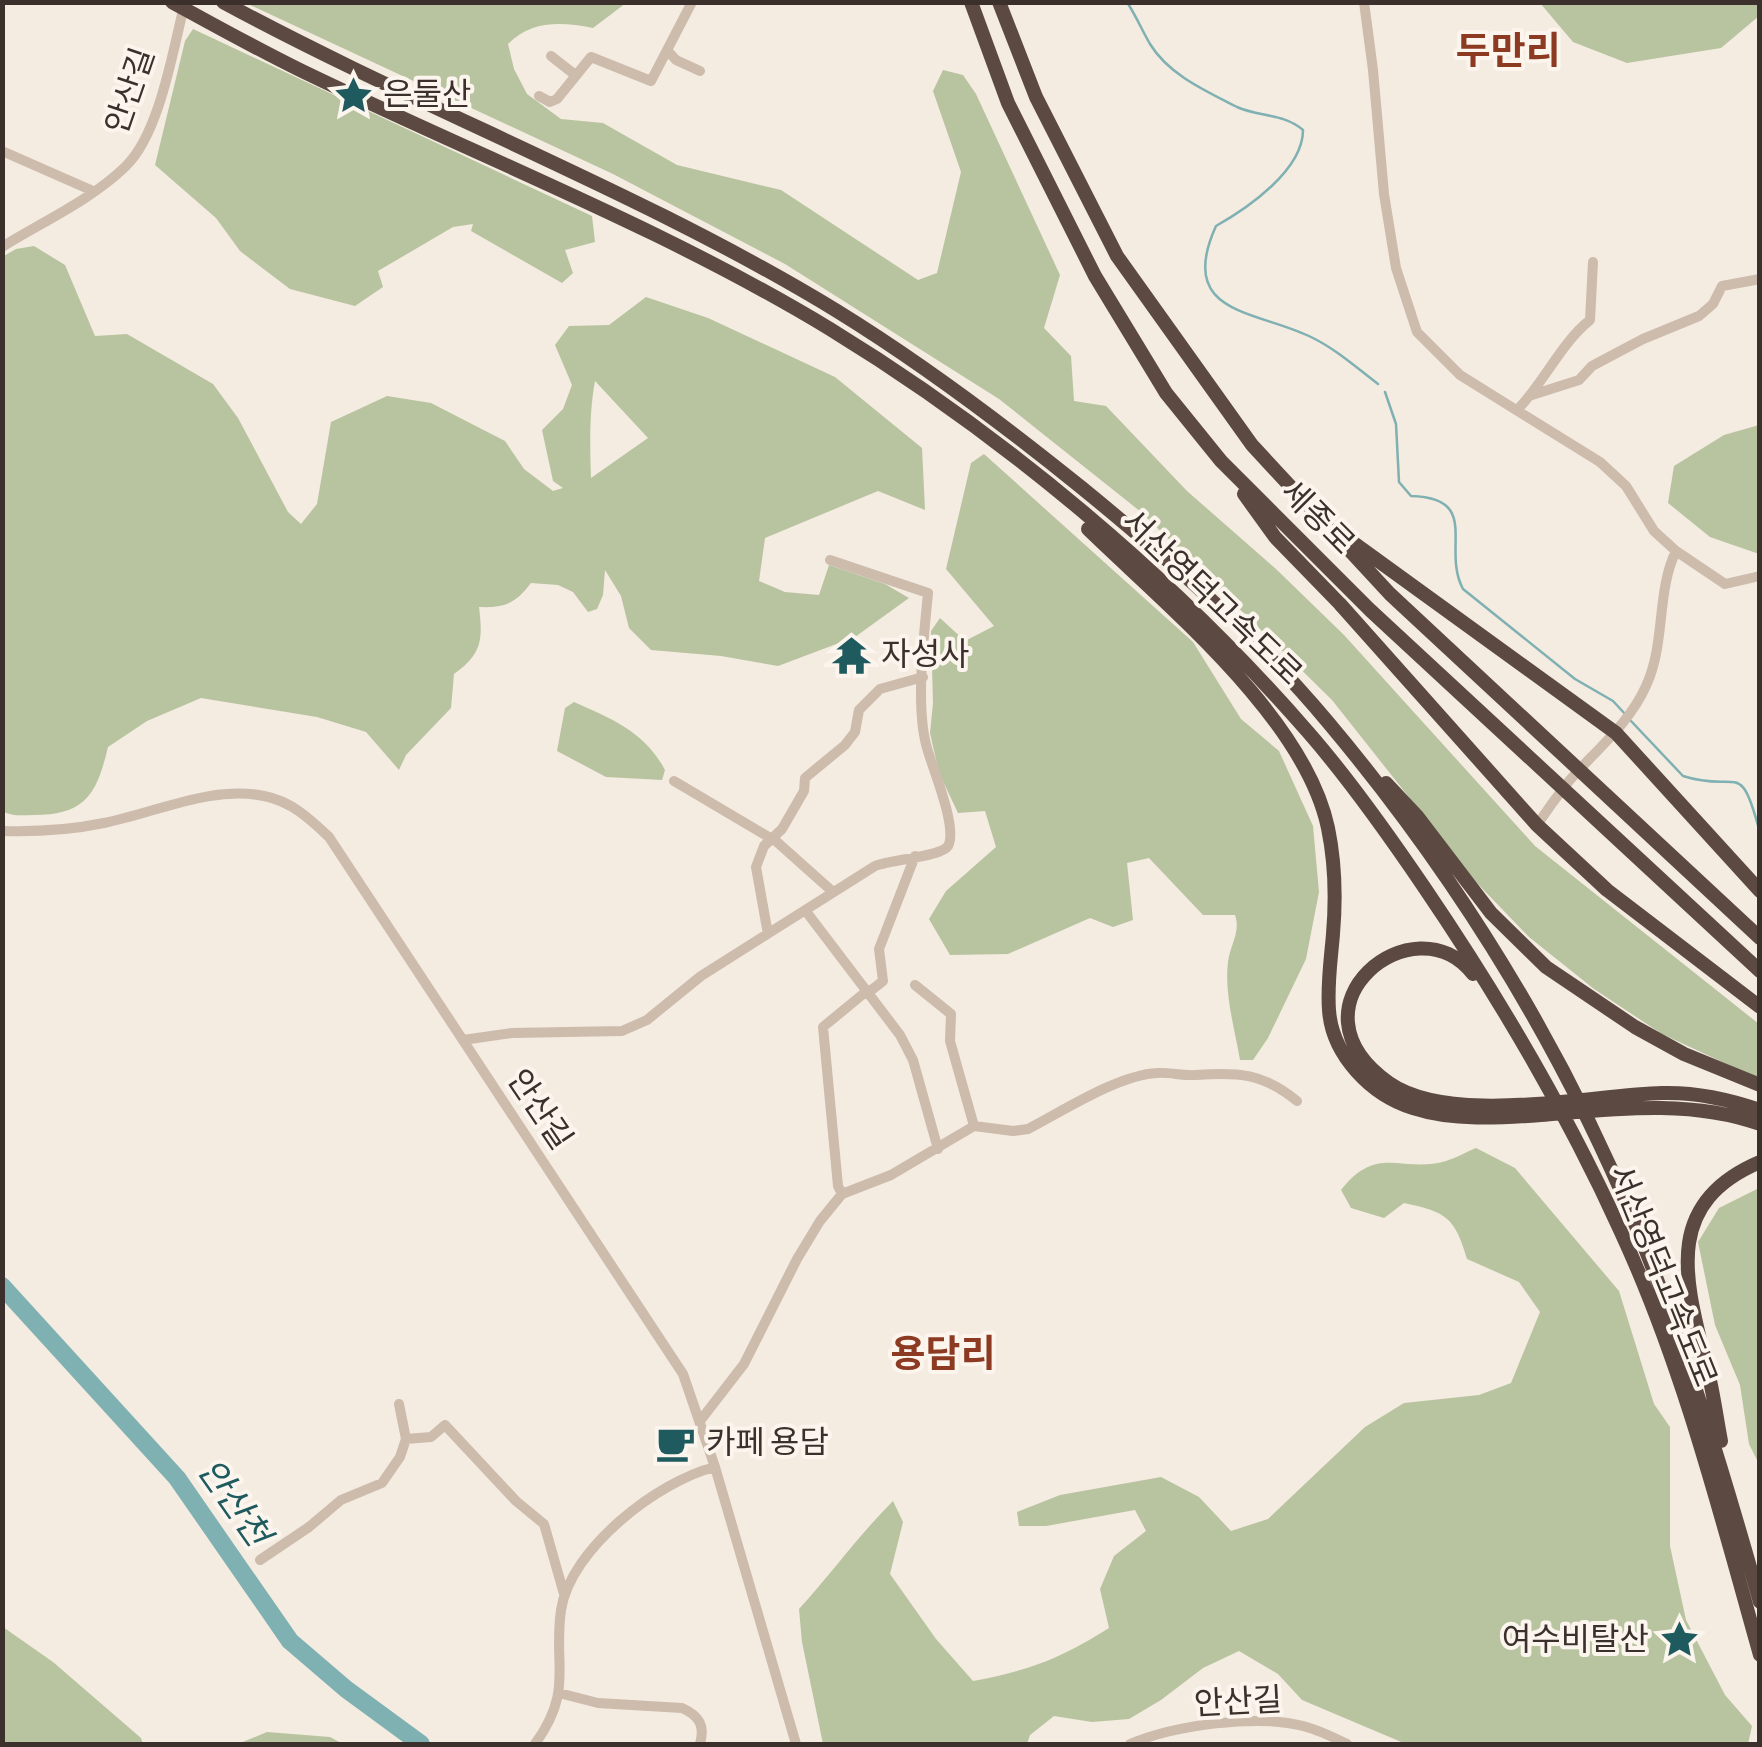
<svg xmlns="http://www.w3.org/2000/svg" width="1762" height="1747" viewBox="0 0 1762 1747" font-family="'Sofia Sans Condensed','Noto Sans KR',sans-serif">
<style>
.green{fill:#b8c4a0;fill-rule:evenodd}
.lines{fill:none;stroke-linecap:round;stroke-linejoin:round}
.stream{stroke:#7fb0b2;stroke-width:2.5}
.river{stroke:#7fb0b2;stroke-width:18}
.minor{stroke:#cdbbac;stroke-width:10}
.highway{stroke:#5c4a42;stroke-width:14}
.labels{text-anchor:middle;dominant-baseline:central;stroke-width:8;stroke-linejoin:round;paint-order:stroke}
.street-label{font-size:32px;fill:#3b302b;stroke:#fbf5ee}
.poi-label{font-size:32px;fill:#3b302b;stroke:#fbf5ee;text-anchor:start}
.water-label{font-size:35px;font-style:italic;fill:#1f5a5e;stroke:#fbf5ee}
.quarter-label{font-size:38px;font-weight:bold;fill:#8c3b22;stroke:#fbf5ee}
</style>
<rect width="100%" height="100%" fill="#f4ebe1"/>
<path class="green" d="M246 3H626L593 28C561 22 532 20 508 44L514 69 527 94 561 119 603 123 677 165 781 190 918 280 937 273 961 172 933 91 943 70 963 75 976 94 1060 275 1044 328 1071 356 1074 401 1106 406 1187 491 1276 569 1344 635 1535 846 1759 1024V1079L1662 1034 1594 989 1529 937 1476 882 1332 700 1141 512 999 399 785 264 613 174Z
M1540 3H1759V16L1721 48 1627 63 1573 42Z
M193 29 592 216 595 242 565 250 573 273 562 283 471 231 473 224 453 227 378 271 383 287 355 306 290 289 240 251 216 218 155 165 185 41Z
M34 246 65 265 95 336 127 334 213 384 238 418 288 512 301 524 317 504 331 422 387 396 431 403 505 441 524 469 553 491 563 488 553 481 542 430 563 409 572 385 555 345 569 326 609 325 646 297 708 318 835 377 922 448 925 510 878 491 765 538 759 581 785 592 819 595 829 565 885 584 909 598 855 637 778 666 721 656 651 650 629 628 621 596 605 570 603 595 597 609 588 612 573 592 558 585 531 583C515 604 504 608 479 607 483 640 482 654 454 674L451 708 406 755 399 770 366 732 317 717 201 698 147 721 108 747C97 793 86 815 34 815 23 815 13 817 2 811V257L16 249ZM595 381 648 438 591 478C590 447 589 413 595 381Z
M1759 425V554L1710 537 1668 503 1674 466 1724 435Z
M984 454 1193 642 1241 719 1279 751 1313 826 1319 892 1306 959 1268 1038 1253 1060H1240C1235 1030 1224 993 1228 962 1230 945 1241 932 1235 915H1203L1149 858 1127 863 1133 920 1113 927 1090 918 1008 954 950 955 929 919 946 891 996 847 985 811 958 813 939 773 930 733 933 703 931 631 940 618 965 641 994 626 946 569 971 463Z
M574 702C612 719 645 732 665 770L662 780 606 777 557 751 565 708Z
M1476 1148 1515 1168 1619 1291 1654 1404 1670 1427V1546L1686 1620 1725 1695 1752 1726 1748 1744H1406L1302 1700 1278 1674 1239 1651 1203 1668 1161 1700 1129 1719 1092 1722 1054 1716 1030 1735 1027 1744H823L802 1642 799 1609C832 1573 858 1536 893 1501L903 1522 890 1574 936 1639 973 1681C1030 1670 1060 1659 1109 1628L1100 1589 1114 1556 1146 1531 1135 1510 1046 1526H1019L1017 1512 1060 1495 1161 1477 1199 1497 1231 1531 1268 1519 1365 1427 1404 1403 1479 1395 1511 1383 1540 1312 1519 1282 1467 1259C1455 1218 1447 1212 1404 1203L1384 1218 1351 1208 1341 1190C1378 1143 1402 1174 1446 1161 1456 1158 1466 1152 1476 1148Z
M1759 1188V1464L1749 1444 1740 1385 1715 1325 1698 1242 1719 1208Z
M3 1627 53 1662 141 1738 143 1744H3Z
M267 1732 330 1737 343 1744H238Z"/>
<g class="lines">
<path class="stream" d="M1127 2C1136 16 1142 30 1150 44 1169 75 1206 91 1237 107 1259 117 1283 113 1303 130 1303 170 1248 208 1216 226 1175 316 1258 310 1313 338 1337 350 1357 368 1378 384
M1385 392 1396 424 1399 482 1411 496C1482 498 1441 548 1463 589L1575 679 1613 701 1626 715
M1631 721 1683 776C1739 794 1740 756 1760 833"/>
<path class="river" d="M2 1286 177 1478 290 1641 346 1689 421 1744"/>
<path class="minor" d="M1364 2 1373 70 1384 194 1396 268 1417 332 1460 375 1600 462 1626 486 1654 531 1676 551C1656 592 1666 643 1646 686 1629 724 1596 750 1569 781 1558 795 1547 810 1537 825
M667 50 676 60 700 71
M551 56 574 74
M539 96 550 102 557 99 591 57 651 81 692 2
M2 151 93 191
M2 247C42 222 91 200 125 167 160 134 173 49 185 2
M1532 395 1579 380 1592 366 1643 339 1699 316 1713 304 1722 286 1760 279
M1517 410C1544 383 1560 344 1590 320L1593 262
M1676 551 1725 584 1760 576
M674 781 777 842 833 892
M2 831C37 832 70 830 104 823 155 813 211 785 264 796 291 801 310 819 329 837L683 1374 715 1467 796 1744
M805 910 900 1035 913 1060 938 1149
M768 934 756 867 764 846 782 829 804 791 805 778 845 745 855 732 859 710 880 689 923 677
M915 985 951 1014 950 1041 974 1126
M869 992 883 981 879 949 915 856
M463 1040 512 1033 622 1031 647 1020 701 976 875 866C892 859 941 857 948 846 958 828 933 770 927 748 915 707 924 636 928 593L830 560
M842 1194 838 1186 823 1027 868 990
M399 1404 406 1439
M700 1421 744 1364 797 1259 820 1221 842 1194 891 1175 974 1126 1013 1131 1028 1129C1063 1111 1118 1075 1157 1073 1170 1072 1182 1076 1196 1075 1238 1072 1263 1073 1297 1101
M260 1560 309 1527 341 1500 382 1483 400 1457 406 1439 431 1437 445 1425 516 1501 544 1524 564 1594
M559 1693 598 1703 682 1708C700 1716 705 1726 700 1744
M535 1744C574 1690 553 1666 561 1610 570 1549 658 1481 715 1467
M1130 1744C1175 1725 1256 1714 1303 1726 1319 1730 1333 1737 1347 1744"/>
<path class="highway" d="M172 2C214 25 257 49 300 70 477 156 662 227 830 329 1005 436 1174 578 1308 732 1350 780 1388 834 1424 887 1498 996 1566 1111 1621 1232 1683 1366 1720 1513 1760 1655
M223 2C424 111 642 192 837 311 923 364 1004 425 1082 488 1169 559 1255 635 1327 721 1454 872 1560 1043 1636 1226 1686 1348 1724 1475 1760 1602
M971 2 1008 103 1095 276 1166 393 1221 461 1370 610 1760 971
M999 2 1036 97 1117 256 1252 445 1390 594 1760 938
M1244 494 1275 537 1340 604 1537 825 1607 890 1760 1007
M1088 529C1167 606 1305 718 1328 828 1335 862 1336 899 1333 934 1331 959 1327 984 1329 1010 1332 1055 1371 1095 1413 1108 1453 1121 1500 1118 1541 1115 1613 1109 1690 1099 1760 1124
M1344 536 1616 733 1760 891
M1386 783 1417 816 1491 913 1546 967 1635 1027 1684 1054 1760 1085
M1473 974C1415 899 1280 1006 1389 1083 1451 1126 1589 1095 1662 1093 1695 1092 1728 1099 1760 1110
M1721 1441C1716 1415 1713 1389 1706 1364 1686 1282 1661 1204 1760 1162"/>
</g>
<defs>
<symbol id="sight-bare" viewBox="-9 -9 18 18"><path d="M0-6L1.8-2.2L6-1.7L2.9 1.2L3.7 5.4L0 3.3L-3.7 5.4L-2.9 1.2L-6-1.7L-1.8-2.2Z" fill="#1f5a5e" stroke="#fbf5ee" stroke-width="2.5" paint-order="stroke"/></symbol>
<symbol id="temple-bare" viewBox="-9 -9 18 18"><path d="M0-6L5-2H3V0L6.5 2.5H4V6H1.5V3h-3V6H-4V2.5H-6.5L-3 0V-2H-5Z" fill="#1f5a5e" stroke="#fbf5ee" stroke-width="2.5" paint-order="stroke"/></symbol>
<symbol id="cafe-bare" viewBox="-9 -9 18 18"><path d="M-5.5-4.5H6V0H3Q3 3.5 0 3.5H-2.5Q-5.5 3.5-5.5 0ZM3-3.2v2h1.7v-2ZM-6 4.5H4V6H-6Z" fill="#1f5a5e" stroke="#fbf5ee" stroke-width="2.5" paint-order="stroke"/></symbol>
</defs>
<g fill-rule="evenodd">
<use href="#sight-bare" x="326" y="68" width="55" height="55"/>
<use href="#temple-bare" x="824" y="628" width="55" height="55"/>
<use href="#cafe-bare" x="648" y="1416" width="55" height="55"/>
<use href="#sight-bare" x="1652" y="1612" width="55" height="55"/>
</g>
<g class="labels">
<g class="street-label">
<text transform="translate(131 91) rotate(-71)">안산길</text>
<text transform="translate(1317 518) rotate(45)">세종로</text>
<text transform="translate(1211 598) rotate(44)">서산영덕고속도로</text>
<text transform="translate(539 1110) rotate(56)">안산길</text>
<text transform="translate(1662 1276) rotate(68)">서산영덕고속도로</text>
<text transform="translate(1238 1703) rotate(-3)">안산길</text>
</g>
<g class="poi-label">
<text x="383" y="95">은둘산</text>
<text x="881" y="655">자성사</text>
<text x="706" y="1443">카페 용담</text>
<text x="1649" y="1640" text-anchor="end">여수비탈산</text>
</g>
<g class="water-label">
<text transform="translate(233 1503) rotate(55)">안산천</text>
</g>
<g class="quarter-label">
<text x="1508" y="52">두만리</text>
<text x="943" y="1355">용담리</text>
</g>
</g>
<rect width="1762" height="1747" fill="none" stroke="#3b302b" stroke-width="10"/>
</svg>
